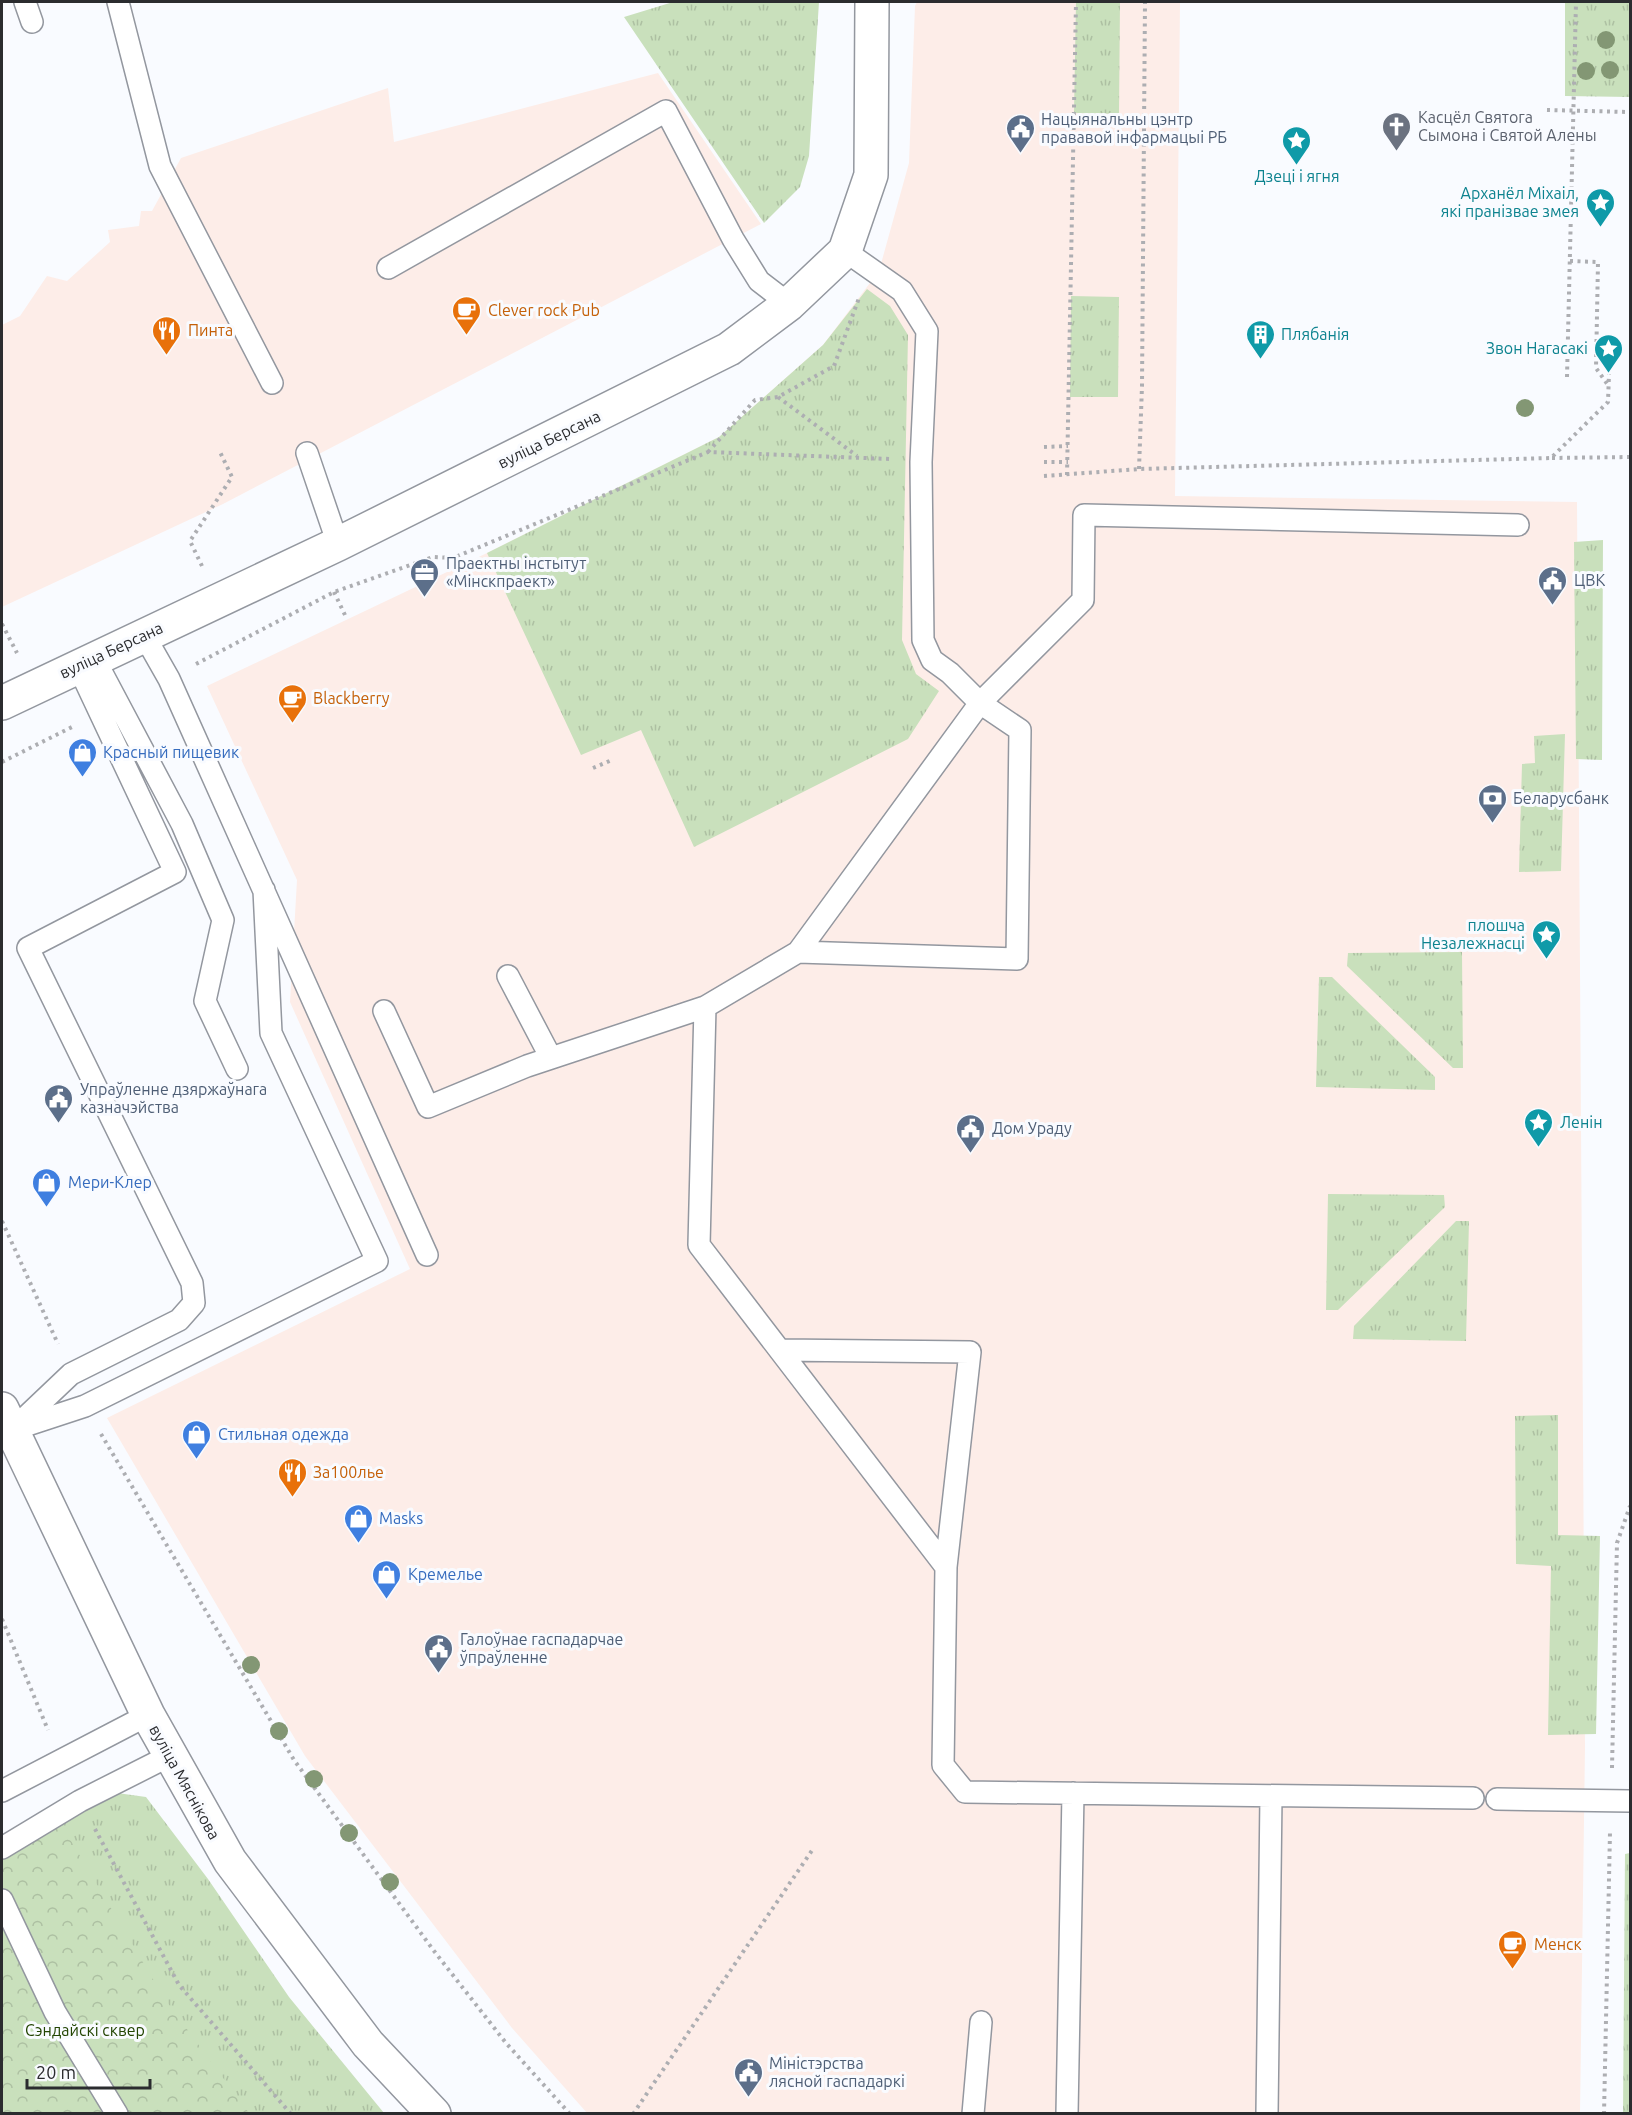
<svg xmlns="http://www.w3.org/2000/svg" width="1632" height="2115" viewBox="0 0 1632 2115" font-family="Ubuntu,sans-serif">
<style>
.commercial{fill:#fdede8}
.grass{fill:url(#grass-tufts)}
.park{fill:url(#park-crowns)}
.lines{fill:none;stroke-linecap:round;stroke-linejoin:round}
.service-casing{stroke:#93979f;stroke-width:24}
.minor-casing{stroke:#93979f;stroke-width:36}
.secondary-casing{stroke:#93979f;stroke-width:36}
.path{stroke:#adaeb2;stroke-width:4;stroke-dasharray:3 4.5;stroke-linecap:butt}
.service{stroke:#fff;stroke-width:21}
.minor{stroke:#fff;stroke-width:33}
.secondary{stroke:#fff;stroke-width:33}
.tree{fill:#839774}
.labels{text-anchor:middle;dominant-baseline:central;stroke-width:6;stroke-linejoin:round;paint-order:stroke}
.worship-label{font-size:16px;fill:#5b616d;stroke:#f9fbff;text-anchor:start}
.service-label{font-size:16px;fill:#4e5e75;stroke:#f9fbff;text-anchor:start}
.culture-label{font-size:16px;fill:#0d838f;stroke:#f9fbff;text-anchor:end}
.food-label{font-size:16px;fill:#c56008;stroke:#f9fbff;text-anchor:start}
.street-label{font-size:16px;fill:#2b2c2f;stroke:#f9fbff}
.shop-label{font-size:16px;fill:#366cbe;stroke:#f9fbff;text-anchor:start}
.park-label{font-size:16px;fill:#234502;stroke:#f9fbff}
</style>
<defs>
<pattern id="grass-tufts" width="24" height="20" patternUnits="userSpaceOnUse" patternTransform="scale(1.5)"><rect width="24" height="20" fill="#c9e0bc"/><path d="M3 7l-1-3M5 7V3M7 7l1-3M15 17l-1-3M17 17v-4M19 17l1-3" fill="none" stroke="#adc0a2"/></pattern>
<pattern id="park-crowns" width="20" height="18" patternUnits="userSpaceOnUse" patternTransform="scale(1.5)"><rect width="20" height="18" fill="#c9e0bc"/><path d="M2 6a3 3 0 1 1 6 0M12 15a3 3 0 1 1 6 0" fill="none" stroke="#adc0a2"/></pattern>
</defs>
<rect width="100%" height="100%" fill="#f9fbff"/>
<path class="commercial" d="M917 2H1180L1175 496 1577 502 1585 1747 1580 2113H587L512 2028 305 1756 107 1418 410 1269 290 1002 297 880 207 686 487 553 719 437 823 345 879 271 909 163 915 6Z
M658 73 761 224 223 504 2 607V325L20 316 47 276 67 281 110 242 108 230 139 226 141 211H152L181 158 388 88 394 142Z"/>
<path class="grass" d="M673 2H819L809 156 800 187 764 223 624 17Z
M1076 2H1120L1119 114 1074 113Z
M1565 2H1630V97L1565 96Z
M867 289 890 306 908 335 902 640 916 674 939 691 908 739 694 847 641 730 581 755 487 553 719 437 823 345Z
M1071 296 1119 297 1118 397H1070Z
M1603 540 1602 760 1576 759 1574 542Z
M1565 734 1561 871 1519 872 1522 764 1535 763 1534 736Z
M1462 952 1463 1068H1453L1347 966 1348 953Z
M1319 977H1332L1435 1077V1090L1316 1087Z
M1328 1194 1444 1195 1445 1207 1338 1310H1326Z
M1456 1221H1469L1466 1341 1353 1339 1354 1326Z
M1558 1415V1535L1600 1536 1596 1734 1548 1735 1551 1566 1516 1564 1515 1416Z
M117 1793 146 1797 208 1879 289 1997 384 2113H153L60 1822Z
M1630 1853V2113L1623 2114 1625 1854Z"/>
<path class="park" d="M60 1822 164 1998 249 2113H2V1859Z"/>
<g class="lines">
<defs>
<path id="service" d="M25 2 32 22
M118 2 160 166 272 383
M388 268 666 111 733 239 759 281 789 304
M307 453 338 544
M144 635 169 679 427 1255
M94 658 182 824 223 920 205 1001 237 1069
M798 952 1017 959 1020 730 980 703 950 673 932 660 923 640 921 462 927 331 902 291 845 251
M508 976 551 1058
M384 1011 428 1107 527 1066 705 1007
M780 1350 970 1352 946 1567
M18 1428 85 1406 377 1261 271 1033 264 890
M12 1430 71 1374 179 1320 194 1303 192 1283 28 948 175 872 78 666
M2 1791 148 1715
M1473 1798 965 1792 943 1765 946 1567 699 1245 705 1007 798 952 980 703 1083 600 1084 515 1518 525
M1497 1799 1630 1801
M2 1848 80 1801 171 1755
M2 1900 55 2012 117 2114
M973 2114 981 2022
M1067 2114 1073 1793
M1267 2114 1271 1796"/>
<path id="minor" d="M2 703 338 544 729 349 789 304 845 251 871 175 872 2"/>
<path id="secondary" d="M2 1409 148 1715 230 1861 368 2044 434 2114"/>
</defs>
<use href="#service" class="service-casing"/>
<use href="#minor" class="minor-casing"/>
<use href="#secondary" class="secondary-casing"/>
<path class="path" d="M1547 110 1630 112
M1570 261 1598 262 1596 368 1608 385
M1567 377 1576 2
M778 397 857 456
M1044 447 1068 446
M708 452 755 400 778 397 834 366 859 298
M1552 458 1630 457
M1044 462H1068
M1139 469 1142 386 1145 2
M1067 475 1076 2
M1044 476 1139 469 1551 458 1608 402 1609 374
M202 566 190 541 232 477 220 452
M334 592 345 615
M2 624 17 653
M196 664 334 592 433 557 453 558 708 452 890 459
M2 762 72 727
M593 768 612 760
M2 1221 58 1344
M101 1434 294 1760 434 1951 506 2043 570 2114
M2 1619 48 1730
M1612 1768 1617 1543 1630 1506
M95 1829 179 1985 291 2114
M633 2114 813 1849
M1604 2114 1610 1832"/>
<use href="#service" class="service"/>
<use href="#minor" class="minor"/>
<use href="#secondary" class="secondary"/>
</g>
<g class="tree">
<circle cx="1606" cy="40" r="9"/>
<circle cx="1610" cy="70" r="9"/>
<circle cx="1586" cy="71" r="9"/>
<circle cx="1525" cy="408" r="9"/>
<circle cx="251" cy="1665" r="9"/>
<circle cx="279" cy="1731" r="9"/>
<circle cx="314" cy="1779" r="9"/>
<circle cx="349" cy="1833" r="9"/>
<circle cx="390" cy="1882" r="9"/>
</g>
<defs>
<symbol id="church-pin" viewBox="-11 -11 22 30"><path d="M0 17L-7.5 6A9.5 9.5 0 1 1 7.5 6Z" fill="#6b7280" stroke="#f9fbff"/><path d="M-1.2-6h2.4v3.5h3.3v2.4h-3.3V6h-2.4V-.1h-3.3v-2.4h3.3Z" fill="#fff"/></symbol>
<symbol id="civic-pin" viewBox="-11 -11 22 30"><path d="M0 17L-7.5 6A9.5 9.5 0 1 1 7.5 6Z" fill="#5c6f8a" stroke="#f9fbff"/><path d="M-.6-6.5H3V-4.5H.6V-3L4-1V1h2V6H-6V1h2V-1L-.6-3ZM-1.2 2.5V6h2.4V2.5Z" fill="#fff"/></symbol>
<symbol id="sight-pin" viewBox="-11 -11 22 30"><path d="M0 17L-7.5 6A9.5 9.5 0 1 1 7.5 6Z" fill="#0f9aa8" stroke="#f9fbff"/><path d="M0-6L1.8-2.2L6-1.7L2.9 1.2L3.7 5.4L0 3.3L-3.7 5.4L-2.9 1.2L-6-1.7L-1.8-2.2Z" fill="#fff"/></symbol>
<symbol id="cafe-pin" viewBox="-11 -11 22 30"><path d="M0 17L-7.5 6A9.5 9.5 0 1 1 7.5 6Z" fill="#e8710a" stroke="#f9fbff"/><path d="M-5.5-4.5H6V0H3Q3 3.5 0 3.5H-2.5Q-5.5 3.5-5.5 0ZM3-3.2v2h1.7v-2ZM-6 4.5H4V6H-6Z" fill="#fff"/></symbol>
<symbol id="restaurant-pin" viewBox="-11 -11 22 30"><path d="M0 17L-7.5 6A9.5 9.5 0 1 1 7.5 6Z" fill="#e8710a" stroke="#f9fbff"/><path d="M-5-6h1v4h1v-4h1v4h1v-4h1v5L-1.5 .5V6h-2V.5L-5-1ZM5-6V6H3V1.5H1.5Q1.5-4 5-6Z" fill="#fff"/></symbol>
<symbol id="building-pin" viewBox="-11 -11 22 30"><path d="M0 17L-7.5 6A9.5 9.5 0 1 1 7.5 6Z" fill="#0f9aa8" stroke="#f9fbff"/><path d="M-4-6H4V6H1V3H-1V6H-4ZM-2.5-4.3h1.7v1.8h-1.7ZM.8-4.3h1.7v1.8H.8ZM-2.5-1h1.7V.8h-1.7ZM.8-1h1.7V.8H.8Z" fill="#fff"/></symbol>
<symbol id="office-pin" viewBox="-11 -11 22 30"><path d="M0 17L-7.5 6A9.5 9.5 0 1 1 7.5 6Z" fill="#5c6f8a" stroke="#f9fbff"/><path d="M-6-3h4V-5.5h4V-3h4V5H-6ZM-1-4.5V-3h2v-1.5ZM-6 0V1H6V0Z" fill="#fff"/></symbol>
<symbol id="shop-pin" viewBox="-11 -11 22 30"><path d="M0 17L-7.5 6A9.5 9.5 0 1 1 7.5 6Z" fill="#3f7fe0" stroke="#f9fbff"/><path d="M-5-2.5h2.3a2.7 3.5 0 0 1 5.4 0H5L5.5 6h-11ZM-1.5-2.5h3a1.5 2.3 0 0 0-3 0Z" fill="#fff"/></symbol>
<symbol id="bank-pin" viewBox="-11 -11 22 30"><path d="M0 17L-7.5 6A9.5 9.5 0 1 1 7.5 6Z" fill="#5c6f8a" stroke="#f9fbff"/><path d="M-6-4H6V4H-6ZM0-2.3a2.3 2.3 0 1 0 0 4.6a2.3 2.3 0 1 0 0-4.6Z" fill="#fff"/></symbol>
</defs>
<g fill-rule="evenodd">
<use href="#church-pin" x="1380" y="110" width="33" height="45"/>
<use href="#civic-pin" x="1004" y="112" width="33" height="45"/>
<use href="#sight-pin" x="1280" y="124" width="33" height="45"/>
<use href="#sight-pin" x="1584" y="186" width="33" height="45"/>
<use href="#cafe-pin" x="450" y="294" width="33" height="45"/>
<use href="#restaurant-pin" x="150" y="314" width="33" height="45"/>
<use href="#building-pin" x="1244" y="318" width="33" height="45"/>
<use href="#sight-pin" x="1592" y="332" width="33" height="45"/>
<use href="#office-pin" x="408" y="556" width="33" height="45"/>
<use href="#civic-pin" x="1536" y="564" width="33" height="45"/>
<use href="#cafe-pin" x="276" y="682" width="33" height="45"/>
<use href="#shop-pin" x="66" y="736" width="33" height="45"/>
<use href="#bank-pin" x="1476" y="782" width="33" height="45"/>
<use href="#sight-pin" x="1530" y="918" width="33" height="45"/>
<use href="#civic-pin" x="42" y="1082" width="33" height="45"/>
<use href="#sight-pin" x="1522" y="1106" width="33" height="45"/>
<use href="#civic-pin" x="954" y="1112" width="33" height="45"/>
<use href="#shop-pin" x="30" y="1166" width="33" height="45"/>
<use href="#shop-pin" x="180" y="1418" width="33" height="45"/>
<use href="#restaurant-pin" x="276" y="1456" width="33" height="45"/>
<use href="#shop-pin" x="342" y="1502" width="33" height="45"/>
<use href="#shop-pin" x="370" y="1558" width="33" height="45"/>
<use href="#civic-pin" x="422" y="1632" width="33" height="45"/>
<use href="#cafe-pin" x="1496" y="1928" width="33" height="45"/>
<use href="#civic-pin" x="732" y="2056" width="33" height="45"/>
</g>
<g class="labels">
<g class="worship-label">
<text x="1418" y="117">Касцёл Святога<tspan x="1418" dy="18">Сымона і Святой Алены</tspan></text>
</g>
<g class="service-label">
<text x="1041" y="119">Нацыянальны цэнтр<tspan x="1041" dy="18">прававой інфармацыі РБ</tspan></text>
<text x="446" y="563">Праектны інстытут<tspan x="446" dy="18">«Мінскпраект»</tspan></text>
<text x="1574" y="580">ЦВК</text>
<text x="1513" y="798">Беларусбанк</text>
<text x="80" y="1089">Упраўленне дзяржаўнага<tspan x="80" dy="18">казначэйства</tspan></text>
<text x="992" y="1128">Дом Ураду</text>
<text x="460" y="1639">Галоўнае гаспадарчае<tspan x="460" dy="18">ўпраўленне</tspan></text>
<text x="769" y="2063">Міністэрства<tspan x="769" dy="18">лясной гаспадаркі</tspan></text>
</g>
<g class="culture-label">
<text x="1297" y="176" text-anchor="middle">Дзеці і ягня</text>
<text x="1579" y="193">Арханёл Міхаіл,<tspan x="1579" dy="18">які пранізвае змея</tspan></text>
<text x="1281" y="334" text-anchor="start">Плябанія</text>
<text x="1588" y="348">Звон Нагасакі</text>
<text x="1525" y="925">плошча<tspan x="1525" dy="18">Незалежнасці</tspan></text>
<text x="1560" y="1122" text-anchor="start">Ленін</text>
</g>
<g class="food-label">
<text x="488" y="310">Clever rock Pub</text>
<text x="188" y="330">Пинта</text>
<text x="313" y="698">Blackberry</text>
<text x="313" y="1472">За100лье</text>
<text x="1534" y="1944">Менск</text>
</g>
<g class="street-label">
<text transform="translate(549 439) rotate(-26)">вуліца Берсана</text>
<text transform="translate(111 650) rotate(-25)">вуліца Берсана</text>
<text transform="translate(185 1782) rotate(61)">вуліца Мяснікова</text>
</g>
<g class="shop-label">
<text x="103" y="752">Красный пищевик</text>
<text x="68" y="1182">Мери-Клер</text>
<text x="218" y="1434">Стильная одежда</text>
<text x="379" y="1518">Masks</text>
<text x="408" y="1574">Кремелье</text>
</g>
<g class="park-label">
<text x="85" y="2030">Сэндайскі сквер</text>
</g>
</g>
<rect width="1632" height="2115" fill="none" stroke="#2b2c2f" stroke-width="6"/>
<path d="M27 2079v9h123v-9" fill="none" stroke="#2b2c2f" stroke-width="3"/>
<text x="36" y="2079" font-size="18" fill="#2b2c2f" stroke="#f9fbff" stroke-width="4.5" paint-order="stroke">20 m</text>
</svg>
